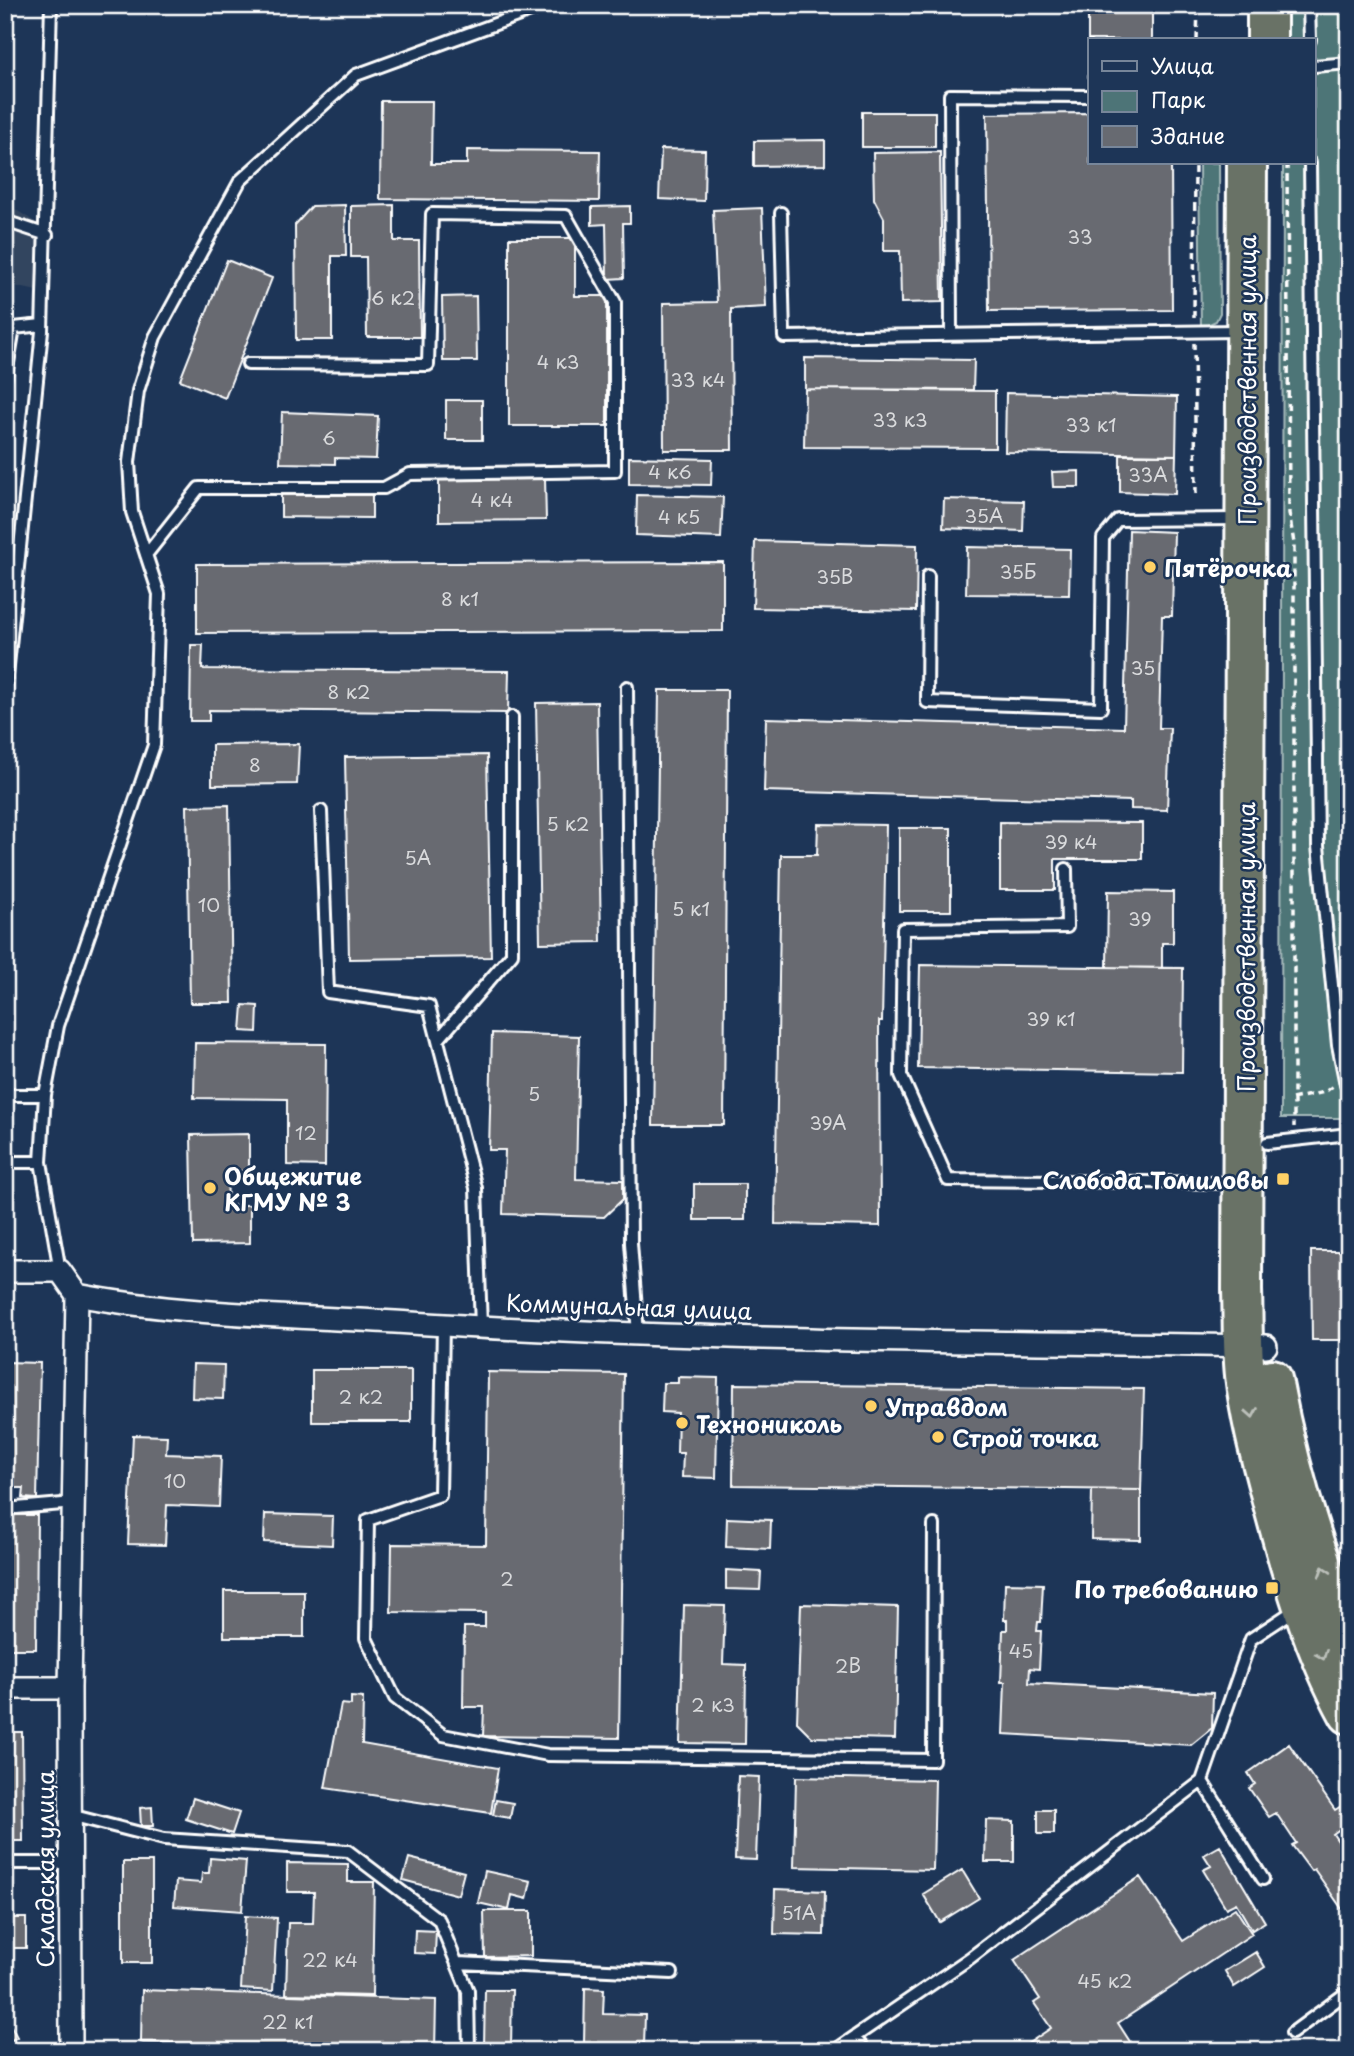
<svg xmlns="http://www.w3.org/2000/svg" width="1354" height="2056" viewBox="0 0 1354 2056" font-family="'Playpen Sans',sans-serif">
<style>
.built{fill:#33455f}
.green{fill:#4d7477;stroke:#a6babb;stroke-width:2}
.building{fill:#676a71;stroke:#fff;stroke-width:2}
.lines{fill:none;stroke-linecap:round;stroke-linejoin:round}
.lane-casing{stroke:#fff;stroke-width:16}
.street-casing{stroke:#fff;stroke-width:26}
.highway-casing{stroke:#fff;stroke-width:44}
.path{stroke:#fff;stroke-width:3.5;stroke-dasharray:7 5;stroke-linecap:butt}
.lane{stroke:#1d3557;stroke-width:10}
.street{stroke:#1d3557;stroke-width:21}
.highway{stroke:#697266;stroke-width:38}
.oneway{stroke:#bcc0ba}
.poi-dot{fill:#ffd166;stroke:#1d3557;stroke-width:2.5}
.labels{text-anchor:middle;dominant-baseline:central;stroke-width:5;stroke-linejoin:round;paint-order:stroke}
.number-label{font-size:19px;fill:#d9dadc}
.street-label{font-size:23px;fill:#fff;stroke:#1d3557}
.poi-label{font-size:23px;font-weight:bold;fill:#fff;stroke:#1d3557;text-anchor:start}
</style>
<rect width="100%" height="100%" fill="#1d3557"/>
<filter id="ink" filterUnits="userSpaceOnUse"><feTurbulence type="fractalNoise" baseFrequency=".0143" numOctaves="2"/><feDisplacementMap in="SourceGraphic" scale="14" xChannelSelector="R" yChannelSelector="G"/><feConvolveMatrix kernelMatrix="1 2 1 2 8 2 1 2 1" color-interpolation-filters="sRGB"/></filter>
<g filter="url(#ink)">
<path class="built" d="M5 203 43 227 37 291 5 284Z"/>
<path class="green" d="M1283 5H1349V1118H1281L1283 163H1314V40H1283Z
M1199 163H1219L1220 313 1216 321 1201 328Z"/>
<path class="building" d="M1088 5H1152V40H1090L1088 78Z
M381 101H432L431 164H467V150L600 151 599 201 380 199Z
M862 112H935V147H862Z
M1090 113V163H1171L1172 310 989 311 987 114Z
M825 140V165L754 166V141Z
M661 149 705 150 704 201 659 199Z
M940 152 942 302 901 303 900 251H884V218L874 199 873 153Z
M345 205 346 256H332V340H296L295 225 312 206Z
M394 205V241H419L420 337H367L366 257H351V206Z
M630 206V223H623L624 278 607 279 606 224 592 225V207Z
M762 208 766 307 731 309 732 450H664L663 303 717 302 713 210Z
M509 238H575V296H607V426H509Z
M227 260 272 278 225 398 180 380Z
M476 296 477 361H443L442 297Z
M805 358 974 360 973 390 805 389Z
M805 389 995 391V448L804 447Z
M1006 393 1177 397 1176 455 1005 452Z
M446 400H482V440H446Z
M282 412 378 416 376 459 335 458V464L280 463Z
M1120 454 1176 455 1175 494 1120 492Z
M629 457 712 459 711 485 629 484Z
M1079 471V487H1053L1052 472Z
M439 478H545L546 520 439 521Z
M281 494 372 495V518L281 517Z
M637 495 723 497 721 538 636 535Z
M944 499 1024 501 1023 531 943 528Z
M1129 530 1174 532 1172 616H1162L1159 728H1170L1167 810 1131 809V801L764 791 766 718 1124 728Z
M755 541 917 545 916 611 753 608Z
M967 547 1070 549 1069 595 966 594Z
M723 562V631L197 633V564Z
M191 645H203L202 669 509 671 508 713 209 710V721H190Z
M659 690H727L724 1125H653Z
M597 702 601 942 540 943 536 703Z
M299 744 297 784 212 785V745Z
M487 755 491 957 349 959 345 757Z
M229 805 232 1003H190L187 806Z
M1000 822 1142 823V859H1055V890H1000Z
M818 824 886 825 882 1021H879L880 1226 775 1224 781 855H817Z
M899 828H951V911H899Z
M1108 891 1173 892V943H1162V968L1107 967Z
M920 965 1183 968 1182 1072 918 1068Z
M243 1005 258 1006 257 1032 241 1031Z
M492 1033 579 1036 576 1179 623 1180V1199L604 1217 503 1214 505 1150H489Z
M195 1043 326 1044 325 1166 287 1165V1099L194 1098Z
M249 1134V1171H227L228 1205H250V1243L193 1244 191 1135Z
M694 1184H745V1220H694Z
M1311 1251H1349V1340H1312Z
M5 1362 40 1363 37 1499 23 1498 24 1488H13V1480H5Z
M193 1364 224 1365 223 1399 192 1398Z
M312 1370H411V1422H312Z
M488 1372 624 1374 619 1738 483 1736 484 1707H463L464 1627H485V1613L391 1612 392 1544 486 1545Z
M678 1377 718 1378 716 1478 682 1477 683 1453H677L678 1413 662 1412 663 1383H678Z
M734 1384 1144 1389 1141 1490 733 1485Z
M133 1435 167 1436 166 1454 221 1456 219 1507 167 1505 165 1545 128 1544Z
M1092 1490H1141V1540L1091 1539Z
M265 1514 333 1516 332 1545 264 1542Z
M5 1515H37L36 1649H5Z
M727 1518 771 1520 770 1549 726 1547Z
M726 1570 761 1572 760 1590 726 1589Z
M1005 1583 1043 1584 1041 1622H1038L1037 1631H1041L1039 1669 1030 1668 1029 1683 1213 1693 1212 1728 1191 1745 1003 1734 1005 1682H1001L1003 1630H1007V1620H1004Z
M224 1591H304V1637H224Z
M801 1604 898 1607 895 1739 812 1737 797 1722Z
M684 1605 725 1606 723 1664 746 1665 745 1744 680 1743Z
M351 1697 363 1698 362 1744 498 1768 491 1813 325 1788 341 1704 351 1705Z
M5 1732H22L23 1841H5Z
M1289 1744 1335 1810 1349 1801V1822L1333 1834 1349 1857V1919L1314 1869 1311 1871 1297 1852 1292 1845 1296 1843 1276 1813 1269 1817 1249 1788 1255 1784 1248 1773Z
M738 1776 759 1777 756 1860 735 1859Z
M796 1777 935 1780 933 1870 794 1867Z
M193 1798 239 1813 232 1834 186 1819Z
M496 1800 513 1803 510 1818 493 1815Z
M152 1807 153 1826H141L140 1808Z
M1038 1810H1054V1834H1038Z
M986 1820 1014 1821V1862H985Z
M1220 1846 1265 1922 1252 1930 1236 1903 1226 1908 1203 1870 1211 1866 1204 1855Z
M210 1858 246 1861 242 1911 174 1906 176 1881 201 1883 202 1873H209Z
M409 1858 464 1872 458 1895 403 1880Z
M123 1862H152V1963H123Z
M287 1863 348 1864V1882H374L372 1996 286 1994 288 1923H313L314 1892H287Z
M962 1870 979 1898 940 1922 923 1894Z
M485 1871 531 1881 527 1899 512 1895 509 1910 478 1903Z
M1140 1877 1183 1941 1235 1908 1252 1934 1118 2023 1136 2051H1017L1051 2028 1034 2003 1040 1999 1014 1960Z
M775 1889 825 1891 824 1935 774 1934Z
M484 1911H531V1956L485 1957Z
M245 1916 277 1918 273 1991 241 1989Z
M7 1918H26V1948H7Z
M415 1930 436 1931 435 1954 414 1953Z
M1256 1952 1265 1967 1234 1987 1225 1971Z
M585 1988 604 1989 603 2014 645 2015 644 2046 584 2044Z
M142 1990 436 2000 435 2051 141 2042Z
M485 1990H512L511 2047H484Z
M5 2015 17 2037 8 2042 13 2051H5Z
M143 2045 181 2047 180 2051H143Z"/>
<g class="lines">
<defs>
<path id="lane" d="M1309 5 1310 40
M1314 66 1349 63
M1310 163 1318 846 1338 1045 1346 1085
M781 213 784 337 1238 331
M5 221 47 235
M951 333 950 95 1090 96
M5 381 14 328 42 325
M146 555 199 488H384L410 474 615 471V302L566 216 432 214 428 365 248 364
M928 576 927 702 1101 708 1103 538 1118 520 1239 519
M627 687 631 1243 638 1334
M5 695 42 331 51 5
M321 811 328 992 429 1006 476 1188 481 1327
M1066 869 1067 927 903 929 901 1075 948 1180 1237 1183
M438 1040 512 954V717
M5 1095H45
M1267 1143 1349 1134
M5 1162H41
M60 1271 41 1162 45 1095 58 1026 154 745 159 594 132 512 129 462 138 391 155 337 240 181 356 75 547 5
M443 1325 440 1495 368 1520 366 1638 395 1698 443 1735 548 1755 933 1760 934 1525
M5 1509 74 1503
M1202 1781 1263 1879
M70 1815 164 1839 348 1851 439 1920 468 1991 469 2051
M5 1863H70
M458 1963 672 1973
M1292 2033 1349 1991
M855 2038 865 2051
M834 2051 970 1958 1202 1781 1251 1639 1298 1608"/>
<path id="street" d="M5 1271H60L77 1295C187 1316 300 1316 411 1323 695 1341 981 1342 1266 1346
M5 1688H70
M71 2051 70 1688 77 1295"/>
<path id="highway" d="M1267 40V5
M1247 163 1242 1290C1243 1318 1242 1346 1245 1375 1250 1419 1262 1462 1273 1504 1292 1575 1313 1649 1349 1714
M1272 1379C1288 1466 1314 1553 1349 1635"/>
</defs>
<use href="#lane" class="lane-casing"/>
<use href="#street" class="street-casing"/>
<use href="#highway" class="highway-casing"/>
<path class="path" d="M1197 40 1198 5
M1287 163 1289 513 1294 543V1127
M1194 318 1195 163
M1194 343 1196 494
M1292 1099 1325 1092 1333 1086"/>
<use href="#lane" class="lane"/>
<use href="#street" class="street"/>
<use href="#highway" class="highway"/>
</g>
<defs><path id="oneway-chevron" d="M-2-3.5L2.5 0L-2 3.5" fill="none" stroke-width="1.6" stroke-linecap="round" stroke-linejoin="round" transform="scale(1.75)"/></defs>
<g class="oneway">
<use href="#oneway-chevron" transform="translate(1252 1413) rotate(80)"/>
<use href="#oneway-chevron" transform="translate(1324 1571) rotate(-108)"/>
<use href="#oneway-chevron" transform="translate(1322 1655) rotate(69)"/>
</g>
</g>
<g class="poi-dot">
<circle cx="1150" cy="567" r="7"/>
<rect x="1276" y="1172" width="14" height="14" rx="3.5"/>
<circle cx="210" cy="1188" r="7"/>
<circle cx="871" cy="1406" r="7"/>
<circle cx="682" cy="1423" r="7"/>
<circle cx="938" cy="1437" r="7"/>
<rect x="1265" y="1581" width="14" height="14" rx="3.5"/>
</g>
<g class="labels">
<g class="number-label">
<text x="1080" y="236">33</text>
<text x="393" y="297">6 к2</text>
<text x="558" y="361">4 к3</text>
<text x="698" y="379">33 к4</text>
<text x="900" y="419">33 к3</text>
<text x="1091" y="424">33 к1</text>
<text x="329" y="437">6</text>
<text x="670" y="471">4 к6</text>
<text x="1148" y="474">33А</text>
<text x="492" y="499">4 к4</text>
<text x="984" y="515">35А</text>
<text x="679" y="516">4 к5</text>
<text x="1018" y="571">35Б</text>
<text x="835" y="576">35В</text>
<text x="460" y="598">8 к1</text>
<text x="1143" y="667">35</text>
<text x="349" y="691">8 к2</text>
<text x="255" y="764">8</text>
<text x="568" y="823">5 к2</text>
<text x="1071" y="841">39 к4</text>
<text x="418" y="857">5А</text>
<text x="209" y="904">10</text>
<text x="691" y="908">5 к1</text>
<text x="1140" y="918">39</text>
<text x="1051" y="1018">39 к1</text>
<text x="534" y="1093">5</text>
<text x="828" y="1122">39А</text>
<text x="306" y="1132">12</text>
<text x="361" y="1396">2 к2</text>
<text x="175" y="1480">10</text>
<text x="507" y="1578">2</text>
<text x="1021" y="1650">45</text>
<text x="848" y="1665">2В</text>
<text x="713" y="1704">2 к3</text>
<text x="799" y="1912">51А</text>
<text x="330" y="1959">22 к4</text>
<text x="1105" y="1980">45 к2</text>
<text x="288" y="2021">22 к1</text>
</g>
<g class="street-label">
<text transform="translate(1246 380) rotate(-90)">Производственная улица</text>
<text transform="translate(1245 947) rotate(-90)">Производственная улица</text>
<text transform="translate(629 1306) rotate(2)">Коммунальная улица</text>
<text transform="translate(44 1869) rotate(-90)">Складская улица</text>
</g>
<g class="poi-label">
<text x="1164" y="567">Пятёрочка</text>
<text x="224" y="1175">Общежитие<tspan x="224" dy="26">КГМУ № 3</tspan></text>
<text x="1269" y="1179" text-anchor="end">Слобода Томиловы</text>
<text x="885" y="1406">Управдом</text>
<text x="696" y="1423">Технониколь</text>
<text x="952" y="1437">Строй точка</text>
<text x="1258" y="1588" text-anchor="end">По требованию</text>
</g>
</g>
<rect width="1354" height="2056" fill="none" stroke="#1d3557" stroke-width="28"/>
<rect x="14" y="14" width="1326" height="2028" fill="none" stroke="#fff" stroke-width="2.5" filter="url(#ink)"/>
<rect x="1088" y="38" width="228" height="126" fill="#1d3557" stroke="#77869a" stroke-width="2"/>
<rect x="1102" y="61" width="35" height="10" fill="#1d3557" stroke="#77869a" stroke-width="2"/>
<text x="1151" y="74" font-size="21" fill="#ffffff">Улица</text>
<rect x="1102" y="91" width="35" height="21" fill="#4d7477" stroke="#77869a" stroke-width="2"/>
<text x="1151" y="108" font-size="21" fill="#ffffff">Парк</text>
<rect x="1102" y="126" width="35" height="21" fill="#676a71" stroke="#77869a" stroke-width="2"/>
<text x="1151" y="144" font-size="21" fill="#ffffff">Здание</text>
</svg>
